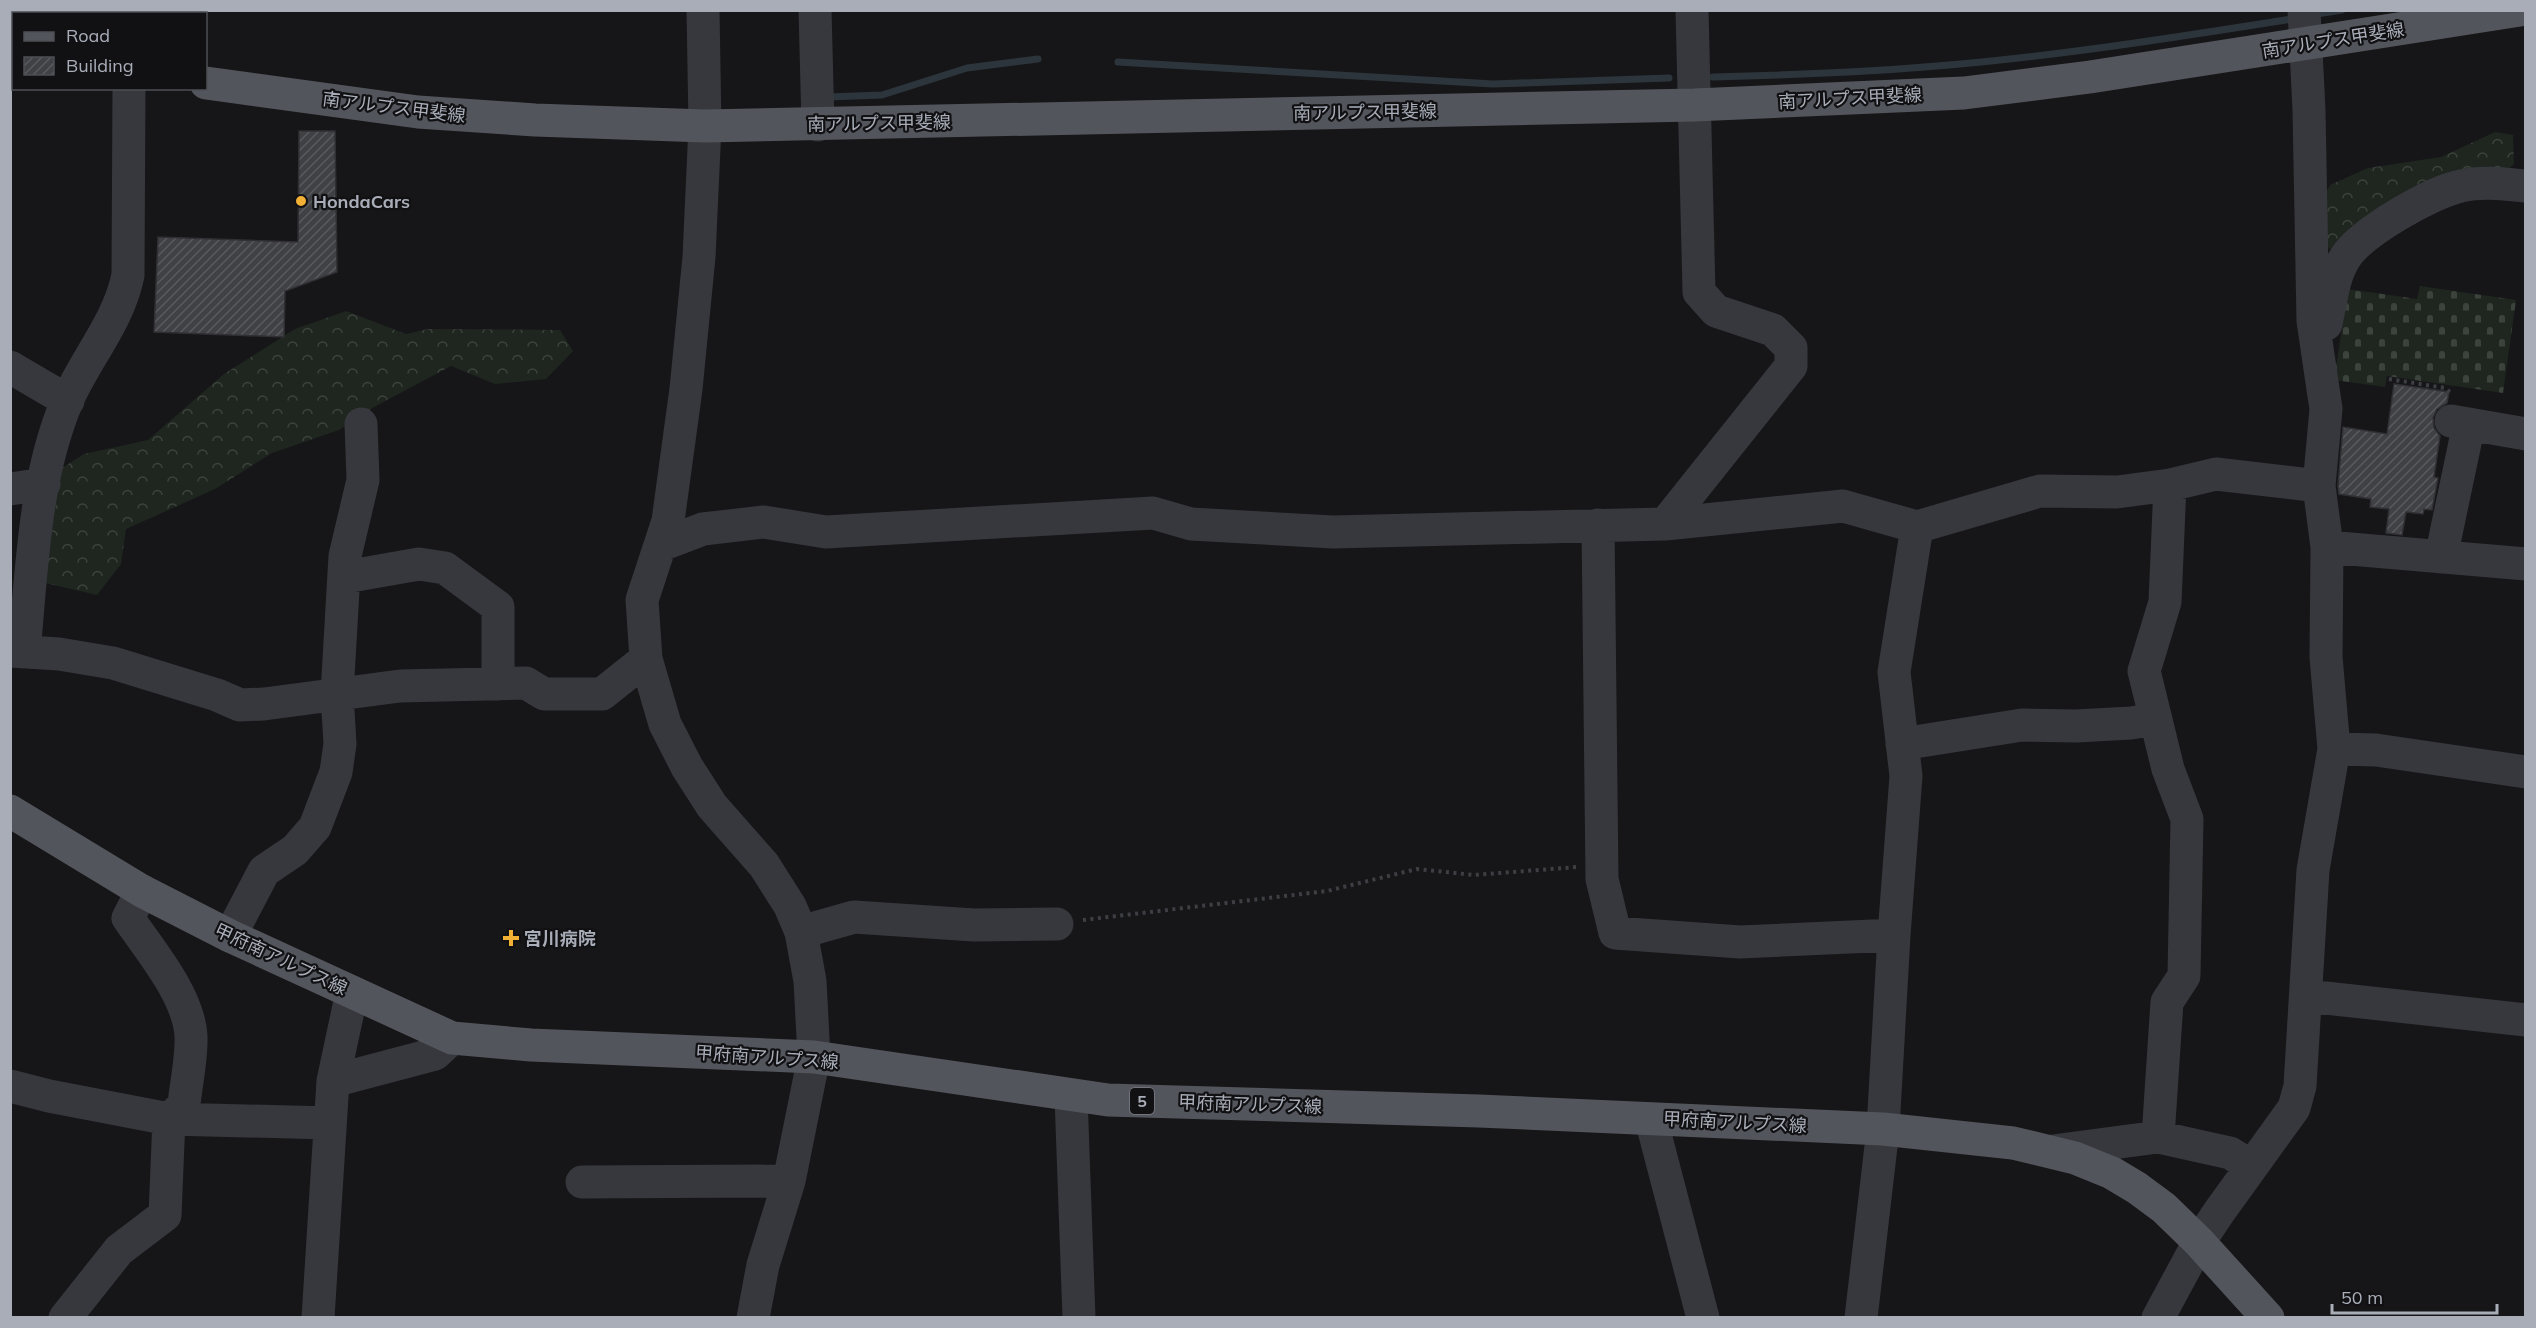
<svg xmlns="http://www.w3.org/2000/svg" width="2536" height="1328" viewBox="0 0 2536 1328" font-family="Mulish,'Noto Sans JP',sans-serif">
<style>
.forest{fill:url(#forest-crowns)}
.cemetery{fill:url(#cemetery-stones)}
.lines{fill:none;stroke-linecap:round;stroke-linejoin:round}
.stream{stroke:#2c353c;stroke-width:7}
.building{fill:url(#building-hatch);stroke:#303034;stroke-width:1.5}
.path{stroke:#3d3f44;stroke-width:4;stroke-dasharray:3 4.5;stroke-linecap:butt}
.minor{stroke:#37383d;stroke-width:33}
.major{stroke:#53555c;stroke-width:33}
.poi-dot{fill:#f2b134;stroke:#111113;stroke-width:2}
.labels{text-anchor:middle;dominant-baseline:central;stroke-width:4.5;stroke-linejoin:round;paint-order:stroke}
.shield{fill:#111113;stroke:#7b7e86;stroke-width:1.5}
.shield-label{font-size:16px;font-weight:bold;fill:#a8adb8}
.street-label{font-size:18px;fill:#a8adb8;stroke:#111113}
.poi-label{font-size:18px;font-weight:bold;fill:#a8adb8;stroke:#111113;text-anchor:start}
</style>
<defs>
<pattern id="forest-crowns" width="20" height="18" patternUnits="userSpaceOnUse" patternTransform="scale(1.5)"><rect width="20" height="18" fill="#1e261f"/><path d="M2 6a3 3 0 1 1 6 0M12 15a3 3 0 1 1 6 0" fill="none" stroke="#3c433d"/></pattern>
<pattern id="cemetery-stones" width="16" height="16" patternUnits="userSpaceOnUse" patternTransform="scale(1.5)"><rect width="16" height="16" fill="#1e261f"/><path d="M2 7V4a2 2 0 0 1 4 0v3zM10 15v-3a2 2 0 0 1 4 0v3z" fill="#3c433d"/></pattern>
<pattern id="building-hatch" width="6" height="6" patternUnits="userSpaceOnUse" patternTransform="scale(1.5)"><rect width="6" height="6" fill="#404145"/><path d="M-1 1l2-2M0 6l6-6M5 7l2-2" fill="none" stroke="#595a5e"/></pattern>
</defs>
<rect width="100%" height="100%" fill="#161618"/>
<path class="forest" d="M2495 132 2513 135 2514 164 2504 173 2332 251 2323 242 2320 204 2330 185 2368 168 2441 157Z
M346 311 406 334 428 329 560 330 573 351 546 379 495 384 451 366 374 407 339 430 272 453 215 489 126 529 121 564 97 595 41 582 62 468 84 454 148 440 224 374 295 329Z"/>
<path class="cemetery" d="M2420 286 2516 300 2503 393 2387 376 2385 387 2334 380 2348 289 2417 299Z"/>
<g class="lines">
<path class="stream" d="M2317 14 2342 10
M1118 62 1493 84 1669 78
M1713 77C1792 75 1871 72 1949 65 2064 55 2178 37 2292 19
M828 97 882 95 967 68 1038 59"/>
</g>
<path class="building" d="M299 131H335L337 272 285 291 284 337 154 332 158 237 298 242Z
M2394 384 2449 392 2447 403 2437 409 2433 418 2434 428 2440 436 2434 477 2438 478 2432 510 2424 509 2423 514 2406 512 2402 535 2386 533 2389 509 2370 507 2371 499 2339 494 2338 486 2343 427 2387 434Z"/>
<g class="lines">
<path class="path" d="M2389 379 2445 388 2452 394
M1083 920 1327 891 1417 869 1474 875 1577 867"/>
<path class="minor" d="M129 10V14
M703 10 705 126 699 257 686 389 668 521 642 600 646 659 665 724 687 767 712 806 764 865 790 906 801 932 810 981 814 1057 789 1181 763 1265 753 1318
M815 10 818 125
M2326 324C2331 301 2333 277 2345 258 2361 232 2432 192 2461 186 2482 181 2504 184 2526 186
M10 367 68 401
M2451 421 2526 434
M10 489 44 484
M1665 524 1791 366V348L1773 330 1716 311 1699 292 1692 10
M1598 525 1602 879 1615 933 1740 942 1894 935
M661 545 703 529 764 522 826 532 1153 513 1191 524 1333 532 1665 524 1843 506 1917 527 2040 491 2117 492 2170 485 2216 474 2319 486
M2327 547 2526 564
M2441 557 2469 424
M345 577 419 564 445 568 498 607V684
M10 651 59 654 113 663 217 695 240 705 264 704 400 686 526 683 544 694H602L646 659
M24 652C32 568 34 480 67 401 86 358 119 321 128 275L129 88
M1902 744 2022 725 2076 726 2131 723 2156 719
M2334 749 2376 750 2526 772
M801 932 854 917 974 925 1057 924
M230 936 264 871 295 850 315 827 336 772 340 744 337 694 345 556 363 480 361 424
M2307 996 2526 1020
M333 1081 435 1054 452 1038
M10 1086 49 1096 169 1119 330 1123
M1071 1096 1079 1318
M1651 1119 1703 1318
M2158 1137 2167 1002 2184 976 2187 819 2168 769 2144 671 2165 602 2170 485
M2053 1151 2158 1137 2230 1153 2251 1166
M582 1182 789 1181
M65 1318 119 1250 165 1215 169 1119 184 1105C186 1083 192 1058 191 1036 189 996 150 950 128 918L142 891
M318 1318 333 1081 352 992
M1861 1318 1883 1129 1894 935 1906 776 1894 672 1917 527
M2158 1318 2199 1242 2219 1212 2294 1108 2300 1086 2313 870 2334 749 2326 657 2327 547 2319 486 2326 409 2313 321 2309 110 2304 10"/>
<path class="major" d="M10 60 14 61
M206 83 418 112 535 120 705 126 1694 105 1964 93 2090 77 2520 10
M10 811 142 891 230 936 452 1038 531 1045 814 1057 1108 1100 1479 1111 1883 1129 2013 1143 2075 1158 2112 1173 2137 1188 2164 1208 2199 1242 2268 1318"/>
</g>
<g class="poi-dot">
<circle cx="301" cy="201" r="6"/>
<path d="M508 929h6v6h6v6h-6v6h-6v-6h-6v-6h6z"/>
</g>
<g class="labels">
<rect class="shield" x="1130" y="1088" width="24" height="26" rx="4.5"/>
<g class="shield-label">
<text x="1142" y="1101">5</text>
</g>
<g class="street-label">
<text transform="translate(2333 40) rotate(-9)">南アルプス甲斐線</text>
<text transform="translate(1850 98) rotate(-3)">南アルプス甲斐線</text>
<text transform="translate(394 107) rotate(7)">南アルプス甲斐線</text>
<text transform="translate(1365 112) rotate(-1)">南アルプス甲斐線</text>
<text transform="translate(879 123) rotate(-1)">南アルプス甲斐線</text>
<text transform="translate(281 959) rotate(25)">甲府南アルプス線</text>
<text transform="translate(767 1057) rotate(4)">甲府南アルプス線</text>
<text transform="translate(1250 1104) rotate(2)">甲府南アルプス線</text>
<text transform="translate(1735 1122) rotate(3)">甲府南アルプス線</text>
</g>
<g class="poi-label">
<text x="313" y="201">HondaCars</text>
<text x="524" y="938">宮川病院</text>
</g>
</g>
<rect width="2536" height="1328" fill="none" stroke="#a8adb8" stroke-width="24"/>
<rect x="12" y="12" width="195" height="78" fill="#111113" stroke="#4d4f55" stroke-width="1.5"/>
<rect x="24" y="32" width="30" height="9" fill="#53555c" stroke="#4d4f55" stroke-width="1.5"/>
<text x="66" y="42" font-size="18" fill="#a8adb8">Road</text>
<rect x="24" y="57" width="30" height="18" fill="url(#building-hatch)" stroke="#4d4f55" stroke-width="1.5"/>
<text x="66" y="72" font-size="18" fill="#a8adb8">Building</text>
<path d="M2332 1304v9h165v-9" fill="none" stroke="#a8adb8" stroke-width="3"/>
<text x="2341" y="1304" font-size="18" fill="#a8adb8" stroke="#111113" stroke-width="4.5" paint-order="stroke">50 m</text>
</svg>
